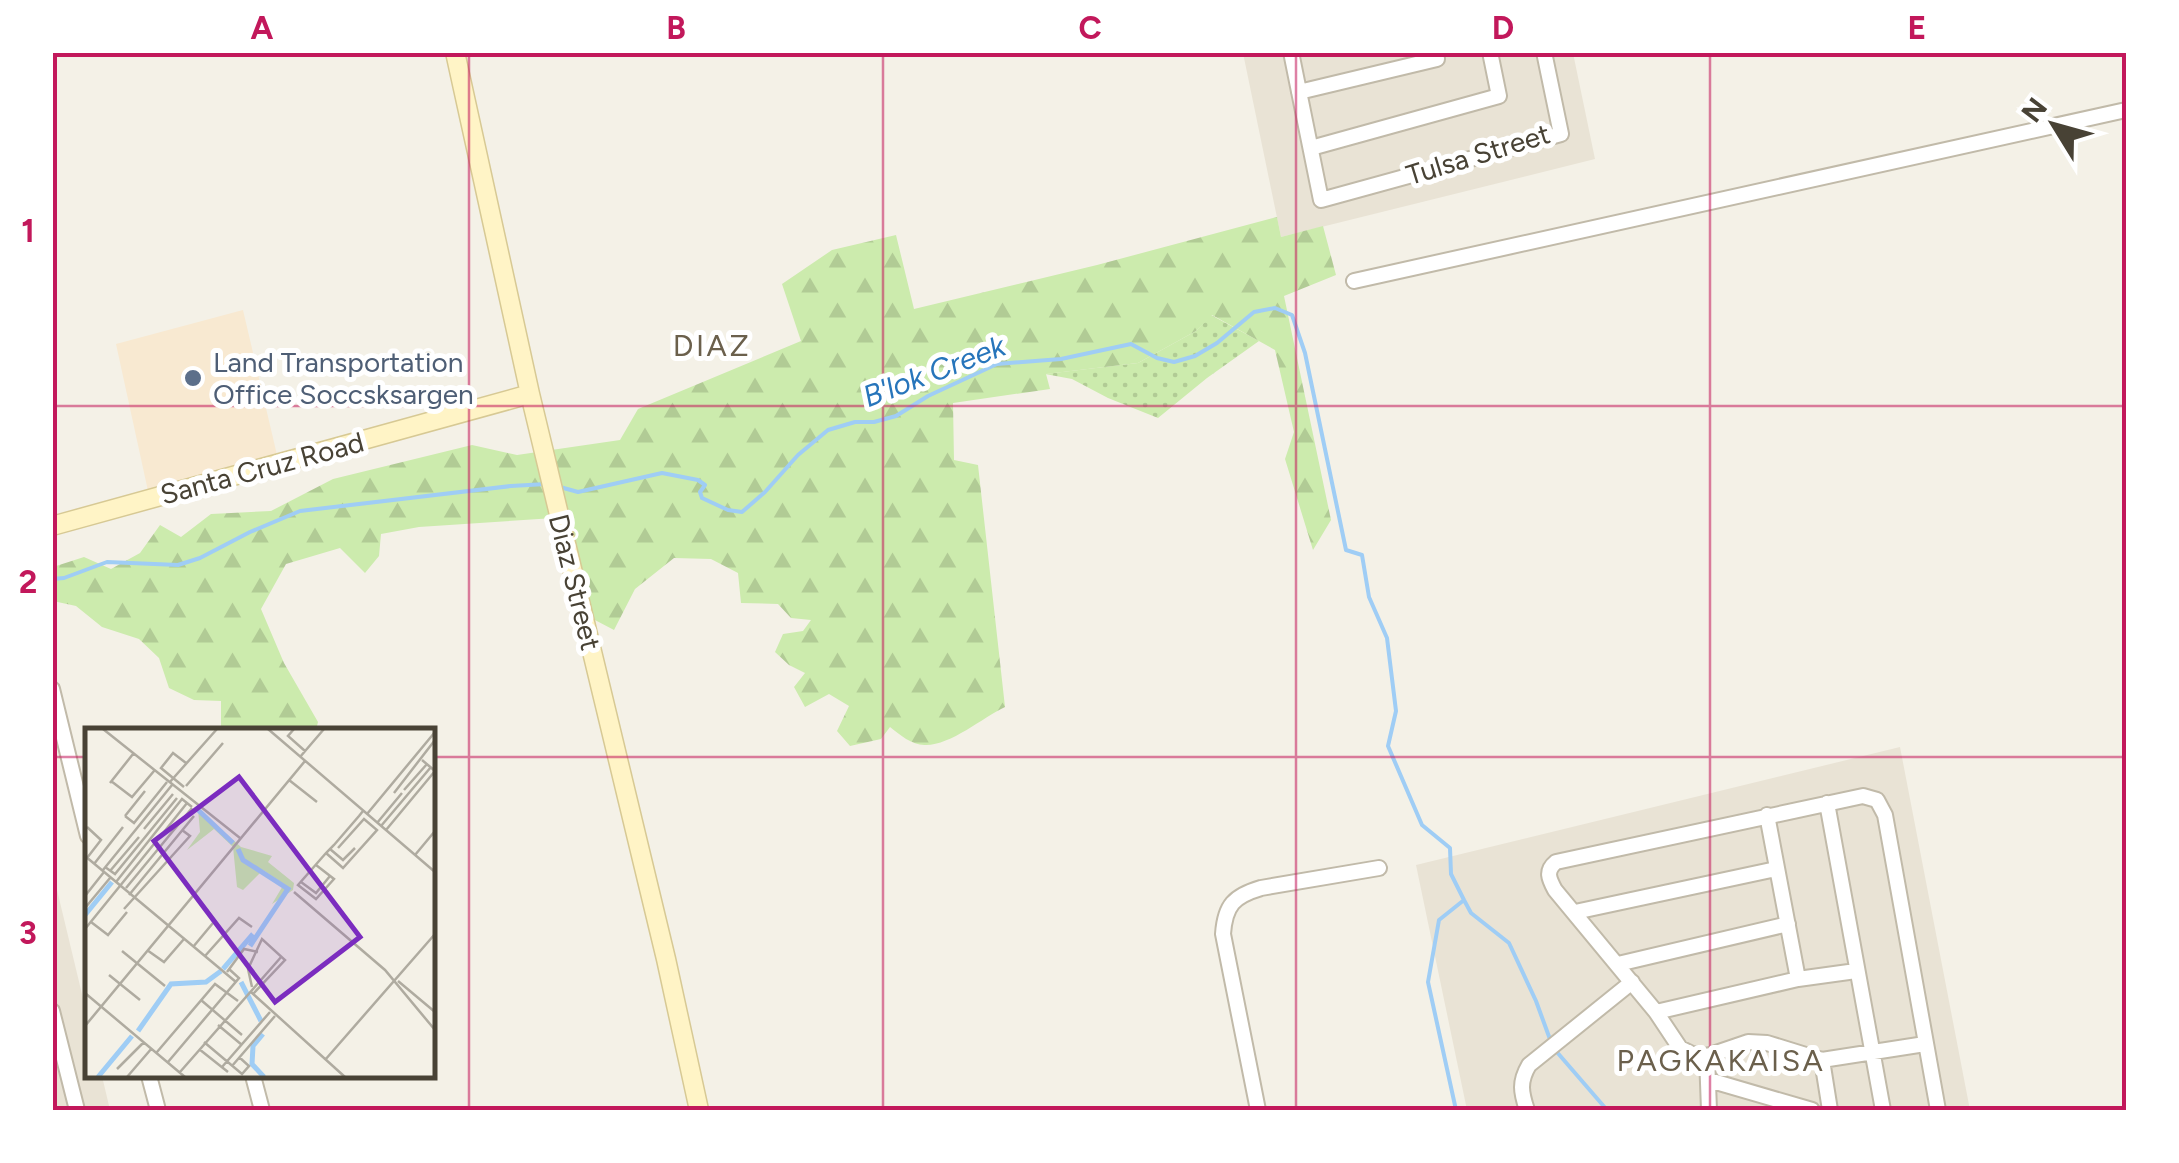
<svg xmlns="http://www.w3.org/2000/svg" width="2179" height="1163" viewBox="0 0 2179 1163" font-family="Figtree,sans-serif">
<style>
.residential{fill:#e9e3d5}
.commercial{fill:#f8e9d1}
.grass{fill:url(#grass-dots)}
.forest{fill:url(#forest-firs)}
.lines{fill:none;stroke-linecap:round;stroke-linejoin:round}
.stream{stroke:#9fcdf5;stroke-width:4}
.street-casing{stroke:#c1baa9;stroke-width:18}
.secondary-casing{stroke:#d7c994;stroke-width:21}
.street{stroke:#fff;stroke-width:14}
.secondary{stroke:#fff4c6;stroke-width:18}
.grid{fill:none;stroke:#c2185b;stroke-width:2.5;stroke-opacity:0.55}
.service-dot{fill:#5c6f8a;stroke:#fff;stroke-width:4}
.labels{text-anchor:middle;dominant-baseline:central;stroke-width:10;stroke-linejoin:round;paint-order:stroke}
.street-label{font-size:28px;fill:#484235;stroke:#fff}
.service-label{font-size:28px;fill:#4e5e75;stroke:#fff;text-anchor:start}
.neighbourhood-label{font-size:30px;letter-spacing:2.5px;fill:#6b604c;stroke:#fff}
.water-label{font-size:30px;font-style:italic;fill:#2775bb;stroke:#fff}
.inset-river{fill:none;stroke:#9fcdf5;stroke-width:5}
.inset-road{fill:none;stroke:#afaba0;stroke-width:2.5}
.view{fill:#7b2cbf;fill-opacity:0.15;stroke:#7b2cbf;stroke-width:5}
.inset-edge{fill:none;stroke:#484235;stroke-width:5}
.neatline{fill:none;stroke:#c2185b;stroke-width:4}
.grid-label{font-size:32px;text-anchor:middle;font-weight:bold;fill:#c2185b}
</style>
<defs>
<pattern id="grass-dots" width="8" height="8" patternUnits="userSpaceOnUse" patternTransform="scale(2.5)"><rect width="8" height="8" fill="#ccebad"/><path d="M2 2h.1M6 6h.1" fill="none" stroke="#b1cb95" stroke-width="1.8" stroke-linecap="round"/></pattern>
<pattern id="forest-firs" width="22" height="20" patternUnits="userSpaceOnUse" patternTransform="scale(2.5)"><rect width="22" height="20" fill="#ccebad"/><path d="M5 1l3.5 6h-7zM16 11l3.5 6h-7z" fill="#b1cb95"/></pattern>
</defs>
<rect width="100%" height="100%" fill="#f4f1e7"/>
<path class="residential" d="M1243 53H1573L1595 159 1281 237Z
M1900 747 1970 1110H1467L1416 865Z
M52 869 87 1015 88 1076H102L110 1110H53Z"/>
<path class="commercial" d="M243 310 277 455 148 491 116 344Z"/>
<path class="grass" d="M1211 315 1259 341 1207 378 1158 418 1108 398 1072 379 1045 374 1138 363 1196 331Z"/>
<path class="forest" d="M1277 217 1281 237 1323 226 1336 275 1284 296 1331 520 1313 550 1285 459 1294 432 1275 350 1212 315 1196 331 1138 363 1046 374 1050 389 953 403 954 460 978 465 1005 707C982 718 951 745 926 745 913 746 900 735 890 727L881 739 850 746 837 731 849 706 829 694 805 707 794 687 805 673 789 665 775 652 783 634 803 631 811 620 791 618 778 604 741 603 738 573 711 559 674 558 635 589 614 630 593 619 570 517 419 527 381 534 379 556 365 573 340 548 286 564 261 609 284 663 318 722 316 730H221V701L194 700 169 688 159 658 139 639 102 627 76 606 53 601V567L84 557 111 569 140 553 160 525 181 537 211 514 271 511 333 479 472 445 517 455 620 440 638 409 801 341 782 284 832 250 896 235 914 309 1097 265Z"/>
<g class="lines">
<path class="stream" d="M560 487 578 492 662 473 698 480 705 485 700 492 702 498 728 510 742 512 765 492 798 455 828 430 855 422H874L896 416 928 396 997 364 1061 359 1131 344 1157 358 1174 362 1195 356 1217 343 1254 312 1275 308 1292 315 1305 353 1346 550 1362 555 1369 597 1387 638 1396 711 1388 746 1422 825 1450 848 1451 874 1464 900 1471 913 1509 943 1536 1001 1551 1042
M52 579 64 578 107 562 178 565 200 558 250 532 300 511 511 486 546 484
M1556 1051 1607 1110
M1456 1110 1428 982 1439 920 1464 900"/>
<defs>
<path id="street" d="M1291 52 1321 200 1561 134 1544 52
M1299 92 1437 59 1436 52
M1311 148 1499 96 1490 52
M1354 281 2126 110
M52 689 88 836
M1827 803 1883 1110
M1767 815 1798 979
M1575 912 1776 869
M1618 964 1788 924
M52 1011 77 1110
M1656 1012 1798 979 1856 971
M1925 1044 1822 1060 1767 1043 1748 1042 1707 1056 1692 1054 1680 1048 1656 1012 1555 890C1549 879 1545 871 1556 862L1863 796 1877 800 1885 815 1938 1110
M1707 1056 1709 1110
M1822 1060 1830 1110
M149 1076 158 1110
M253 1076 262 1110
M1709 1080 1812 1110
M1258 1110 1223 934C1225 905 1234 896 1261 888L1379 868
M1527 1110C1521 1092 1519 1082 1529 1065L1632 982"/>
<path id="secondary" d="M455 52 530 394 666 959 699 1110
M52 526 530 394"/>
</defs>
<use href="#street" class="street-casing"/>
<use href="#secondary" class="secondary-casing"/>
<use href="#street" class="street"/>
<use href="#secondary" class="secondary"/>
</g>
<path class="grid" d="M469 52V1110M883 52V1110M1296 52V1110M1710 52V1110M52 406H2126M52 757H88M432 757H2126"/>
<circle class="service-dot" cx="193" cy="378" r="10"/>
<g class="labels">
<g class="street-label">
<text transform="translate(1478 154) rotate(-17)">Tulsa Street</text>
<text transform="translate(262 468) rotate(-15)">Santa Cruz Road</text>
<text transform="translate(575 582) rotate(76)">Diaz Street</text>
</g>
<g class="service-label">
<text x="213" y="362">Land Transportation<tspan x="213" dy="32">Office Soccsksargen</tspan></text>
</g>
<g class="neighbourhood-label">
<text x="712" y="345">DIAZ</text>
<text x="1721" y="1060">PAGKAKAISA</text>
</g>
<g class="water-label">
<text transform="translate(934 371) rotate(-21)">B'lok Creek</text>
</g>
</g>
<g transform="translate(85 728)">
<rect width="350" height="350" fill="#f4f1e7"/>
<path d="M113 81 156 119 187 128 183 134 209 155 208 162 187 176 199 156 178 142 158 162 152 159 148 119 129 101 102 122 115 104Z" fill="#ccebad"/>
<path class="inset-river" d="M111 80 148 115M153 121 158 132 203 161 165 218M0 187 27 154M138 241 168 206M156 254 176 293M53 303 86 256 121 254 136 243M178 306 168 318 167 336 179 349M13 349 47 308"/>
<path class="inset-road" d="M18 1 155 110M183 1 350 144M209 1 203 8 220 23M215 29 239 1M204 52 232 74M26 53 47 69 69 43M25 55 48 26M84 55 132 1M101 58 138 15M99 59 76 40 88 25 101 35M319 62 342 36M309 65 350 12M282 86 350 4M40 88 49 95 82 54M40 88 60 63M292 95 317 65M296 98 346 39M2 99 16 112 2 130M59 101 88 66M301 102 350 43 337 32M75 109 102 75M245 121 258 132 270 120M241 125 258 140 292 102 279 91 253 120M330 127 350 103M0 128 151 254M9 136 38 99M231 137 249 151 231 171 213 157 241 125 249 117 274 88 278 83M20 139 30 146 92 70M18 142 87 57M25 143 54 109M31 154 97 71 107 79M216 154 231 165 245 148M41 160 107 80M209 164 300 242 350 302M44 167 109 88M0 168 19 144M0 180 25 150M39 181 105 108 97 102M6 194 23 207 42 184M0 201 69 116M108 219 128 195M62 222 79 234 99 211M37 223 80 258M120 228 154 190 167 199M142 244 159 221 173 224M24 247 55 272M313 253 350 284M167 259 163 241 177 211 200 232 168 266M166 264 260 349M0 265 100 349M116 272 157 307M133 297 157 317M0 298 220 33M119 314 157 346 164 338 154 329M114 321 143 344M72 324 130 256 153 273M240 332 350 206M83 334 154 250 144 241M147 338 190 288M137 339 185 284M32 341 59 314M95 344 197 228M42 349 67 320"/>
<path class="view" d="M154 49 275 209 190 274 69 113Z"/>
<rect width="350" height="350" class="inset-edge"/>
</g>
<rect width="2179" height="1163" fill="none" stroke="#ffffff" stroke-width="110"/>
<g transform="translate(2054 125) rotate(307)" stroke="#ffffff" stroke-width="8" paint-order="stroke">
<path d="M0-8L18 38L0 25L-18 38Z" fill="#484235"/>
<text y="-15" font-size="28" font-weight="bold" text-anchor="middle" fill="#484235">N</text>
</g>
<rect x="55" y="55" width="2069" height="1053" class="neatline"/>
<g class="grid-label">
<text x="262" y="39">A</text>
<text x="676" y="39">B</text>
<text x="1090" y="39">C</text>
<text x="1503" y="39">D</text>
<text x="1917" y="39">E</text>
<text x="28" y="242">1</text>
<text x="28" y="593">2</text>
<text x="28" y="944">3</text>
</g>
</svg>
